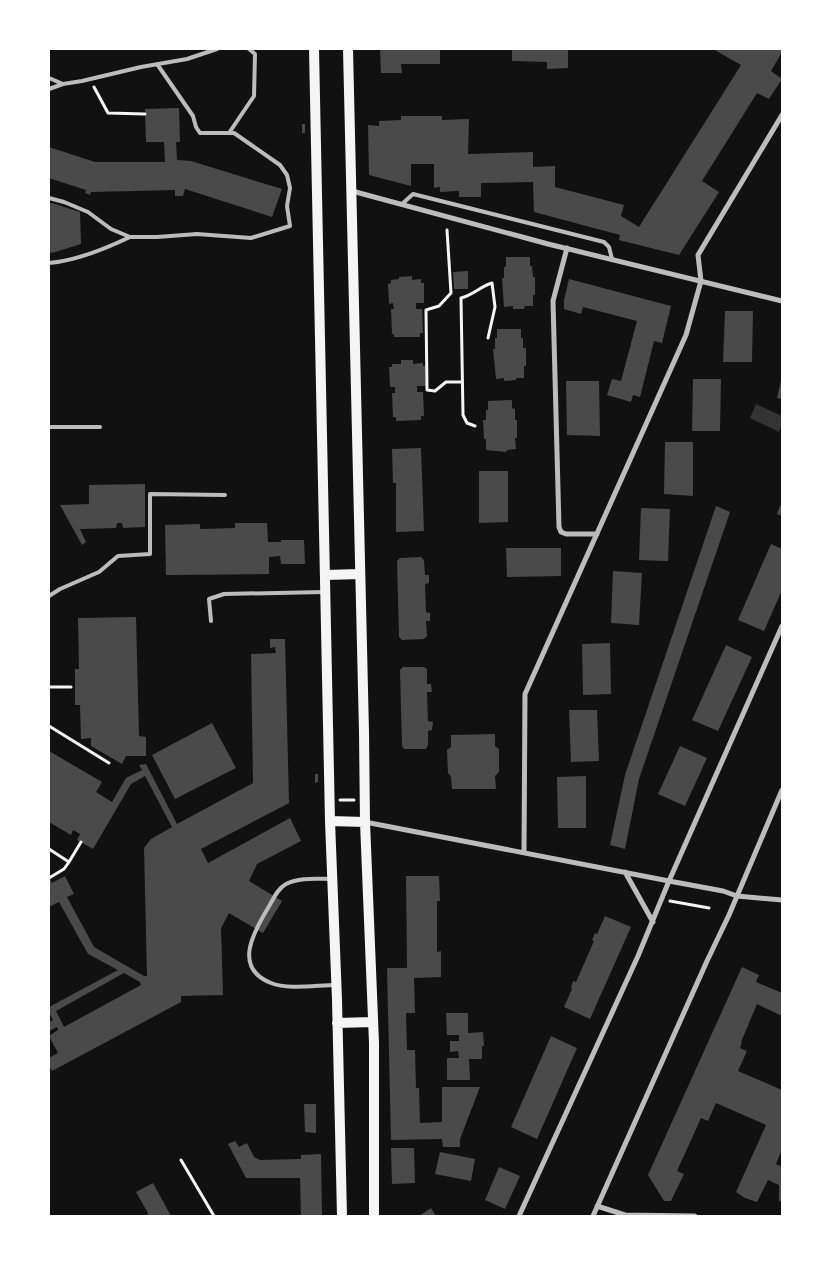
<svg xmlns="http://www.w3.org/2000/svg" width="831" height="1265" viewBox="0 0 831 1265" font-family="Literata,serif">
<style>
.water{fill:#333}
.building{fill:#4a4a4a;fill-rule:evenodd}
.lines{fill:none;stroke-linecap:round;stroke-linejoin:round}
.path{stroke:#f5f5f5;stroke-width:3}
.service{stroke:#bcbcbc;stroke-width:4}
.minor{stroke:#bcbcbc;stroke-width:5}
.secondary{stroke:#f5f5f5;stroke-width:10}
</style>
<rect width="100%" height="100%" fill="#111"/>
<path class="water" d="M756 404 782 416V424L779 432 750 418Z"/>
<path class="building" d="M382 49H440V64H401L402 73H381L380 50Z
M512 49H568V68L547 69V62L512 61Z
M713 49H782V52L771 71 782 79 769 99 757 93 702 181 719 192 679 255 619 240 620 235 534 212 533 182 481 183V197H459V191L440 192V187L434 188V164H411V186L369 175 368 125 379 126V121L401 120V116H442V120L469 119 468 154 533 152V167L555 166V187L624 205 621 216 639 227 741 65Z
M179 108 180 142H176L177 160 191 161 282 189 272 217 185 189 183 196H175V190L91 192 90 195 85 193 86 190 49 178V147L95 162H165L164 142H146L145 109Z
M302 124H305V133H302Z
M52 203 80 212 81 244 52 253 49 252V204Z
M506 257H530V266H532L533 277H535V295H533V306H525L524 309H513V306L504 307 502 278H504V267H506Z
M468 271V289H454L453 272Z
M412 276V280L421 279V283H424V303H416V309H422L423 333H420V337H394V334H392L391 309H394L393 303 389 304 388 284 391 283V280L399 279V277Z
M569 279 671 306 662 343 654 341 640 397 633 395 631 402 607 395 612 379 621 381 637 321 583 307 581 314 564 309V300Z
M725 311H753L752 362H723Z
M497 329H521V338H523V348H526V366H524V378H516V380L504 381V378L496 379 493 349H495V338H497Z
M401 360H413V364L423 363V366H425L426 386H417V392H423L424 416H421V420L396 421V417H393L392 393H395V387H390L389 367H392V364H401Z
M782 377V399L777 398Z
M693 379H721L720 431H692Z
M566 381H599L600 436 567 435Z
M512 400V408L515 409V420H517V438H515L516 449 507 450 506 452 486 450V439H484L483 420H486V410H488V401Z
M665 442H693V496L664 494Z
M421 448 424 531 396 532V483H393L392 449Z
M479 471H508V522L479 523Z
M145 484V527L123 528 122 523H117L116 528 80 529 86 542 82 545 60 505 89 504V485Z
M782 501V516L777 514Z
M716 506 730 512 639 779 625 849 610 845 625 775Z
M641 508 670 509 668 561 639 560Z
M235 523H267L268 542H281V540H304L305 564H281L280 556 269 557V574L166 575 165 525 200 524V529L235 528Z
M771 544 782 549V590L764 631 738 620Z
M506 548H561V576L507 577Z
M421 557 424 560 425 575H429V583L425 584 426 612 430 613V621H426L427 636 424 639 402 640 399 637 397 561 400 558Z
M613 571 642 573 639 625 611 623Z
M136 617 139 736 146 737V756H126L122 764 91 746V738L81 739 80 705H75V669H79L78 618Z
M270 639H285L289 803 201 849 208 863 290 818 301 841 257 864 249 881 282 901 263 933 229 913 221 928 223 995 181 996V1002L52 1071 49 1065V1058L58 1053 49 1036 58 1030 57 1027 49 1031V1022L53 1020 49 1012V1007L118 970 88 954 59 902 49 907V877L52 883 65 876 74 894 67 897 94 947 144 976H147L144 848 151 839 172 827 145 776 131 784 93 849 77 840 80 834 73 830 71 835 49 822V751L102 782 96 792 112 802 126 778 142 770 139 765 146 764 177 824 253 783 251 654 276 653 275 647 270 648ZM124 973 140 982 141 985 64 1027 56 1011Z
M610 643 611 694 583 695 582 644Z
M726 645 752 657 718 731 692 720Z
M403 667H424L427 669V684H431L432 692H427L428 721 433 722 432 730 428 731V745L426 749H404L402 746 400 670Z
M569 710H597L599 761 571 762Z
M212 723 236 768 175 799 152 755Z
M495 734V746L499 749V772L495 776 496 789H452L451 777 448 773 447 750 451 747V735Z
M680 746 707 758 685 806 658 794Z
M315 774H318V782L315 783Z
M586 776V828H558L557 777Z
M406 876H439L440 901H437V952L441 951V977L414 978 415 1013H406L407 1050H415L416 1088H419L420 1123 442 1122V1087H480L460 1139V1147H443L442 1139 391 1140 387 968H407Z
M605 916 631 927 590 1019 564 1007 572 989 571 988 573 981 576 982 594 941 592 940 595 933 597 934Z
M742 967 759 975 756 982 782 993V1016L757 1004 741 1042H742L740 1048 747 1051 738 1071 782 1090V1149L776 1164 782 1167V1201H779V1185L768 1180 757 1202 745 1198 736 1192 766 1125 716 1103 708 1121 701 1118 677 1171 684 1174 671 1201H664L648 1175Z
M446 1013H468V1033L483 1032 484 1046H482V1059H469L470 1080H447V1058H459L458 1051 450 1052V1041H459V1035H447Z
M551 1036 577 1048 537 1139 511 1127Z
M304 1104H316V1133L305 1132Z
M235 1141 239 1147 247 1143 254 1157 260 1160 301 1159V1155L321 1154 322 1216H301L300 1178H246L228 1144Z
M391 1148H414L415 1183 392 1184Z
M440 1152 475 1159 471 1181 435 1174Z
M499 1167 520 1176 505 1209 485 1200Z
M153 1183 171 1216H147L148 1213 136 1192Z
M431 1208 436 1216H419Z"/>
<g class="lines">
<path class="path" d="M94 87 108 113 145 114
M447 230 451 293 439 306 426 310 427 390 435 391 446 382H462
M475 426 467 423 463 415 461 298C473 295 481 286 492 283L495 307 488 338
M49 687H71
M49 726 109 763
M340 800H354
M49 849 69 862 64 869 49 878
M69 862 81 842
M670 901 709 908
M181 1160 214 1216"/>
<path class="service" d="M49 78 63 84 82 81 141 67 187 59 217 49
M49 89 63 84
M229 133 254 96 255 54 249 49
M49 198 64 202 88 212 111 229 130 237H157L197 234 251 238 290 226 287 206 290 188 287 175 280 165 234 133H200L196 127 193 116 157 64
M402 204 413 194 604 242 609 247 612 259
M49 263C74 261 107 248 130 237
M49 427H100
M49 596 60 589 99 572 118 556 150 554V494L225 495
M211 621 209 599 224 594 324 592
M332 879C317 879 299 877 286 884 277 889 273 900 268 908 253 933 233 968 271 983 288 990 317 985 336 985"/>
<path class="minor" d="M352 191 548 244 782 301
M567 248 553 301 559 527 561 532 566 534H597
M365 822 669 881 723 891 737 896 782 900
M524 852 525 694 686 335 701 281 698 255 782 115
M625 872 653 922
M597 1206 625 1215 695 1216
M519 1216 638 956 669 881 782 626
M593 1216 707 961 729 915 782 790"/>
<path class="secondary" d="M314 49 330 821 337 1000 342 1216
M348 49 364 732 365 822 374 1043V1216
M326 575 360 574
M330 821 365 822
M337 1023 373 1022"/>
</g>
<rect width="831" height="1265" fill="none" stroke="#ffffff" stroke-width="100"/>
</svg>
